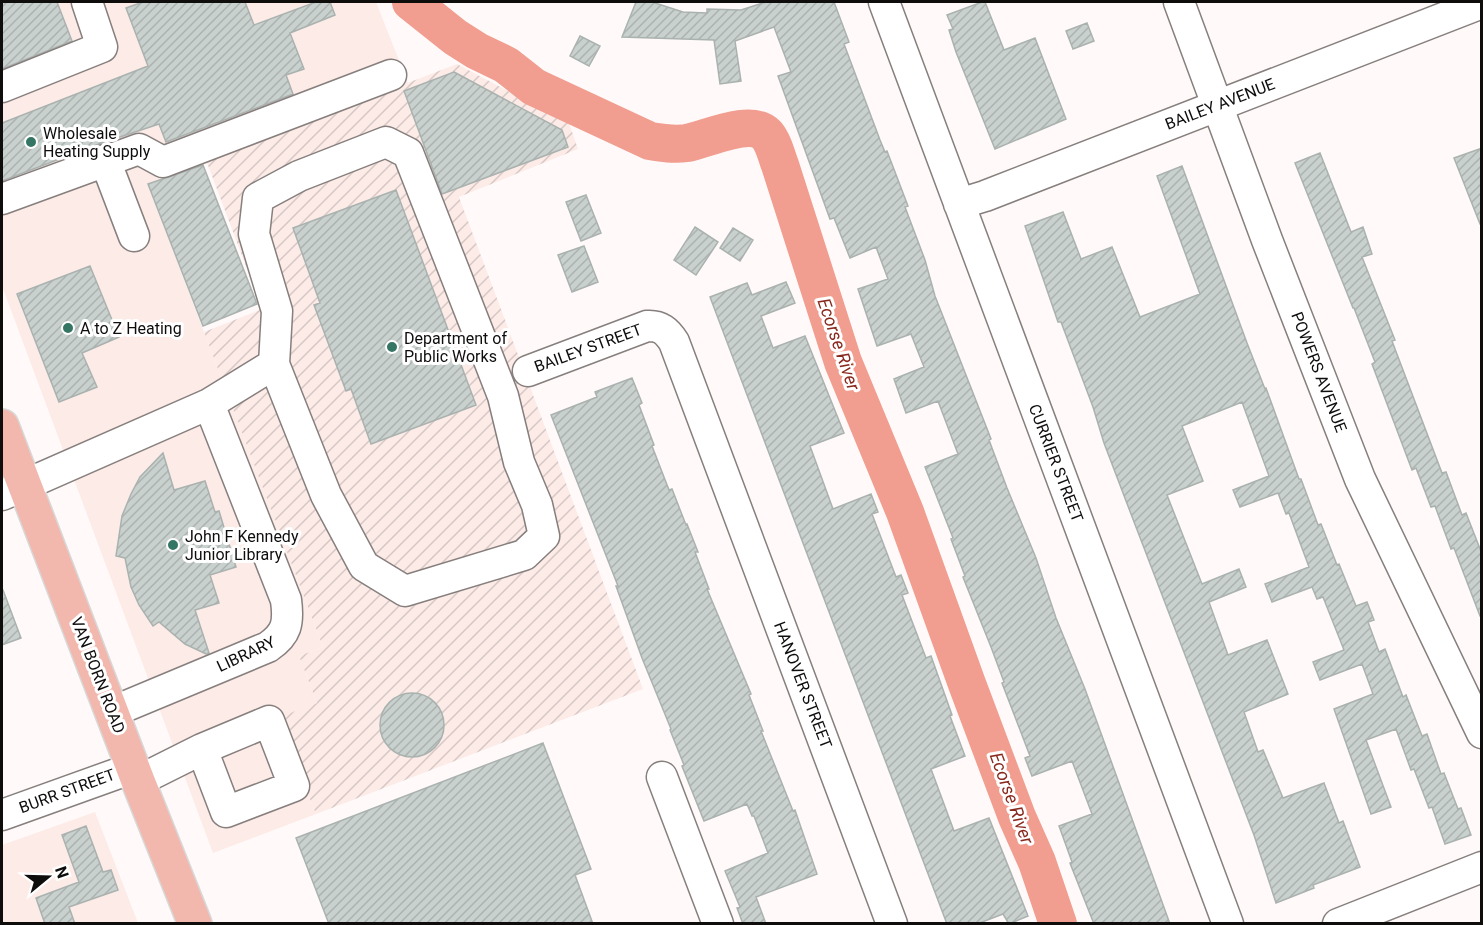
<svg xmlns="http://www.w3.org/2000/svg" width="1483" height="925" viewBox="0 0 1483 925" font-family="Roboto,sans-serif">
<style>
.built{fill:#fcebe7}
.industrial{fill:url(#industrial-furrows)}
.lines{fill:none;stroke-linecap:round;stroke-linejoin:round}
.river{stroke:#f19d8f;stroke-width:38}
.building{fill:url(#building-hatch);stroke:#aab2af;stroke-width:1.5}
.minor-casing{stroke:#867f7d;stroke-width:33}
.major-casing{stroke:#d9d8d8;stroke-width:36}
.minor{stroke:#fff;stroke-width:30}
.major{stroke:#f2b7ad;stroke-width:33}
.poi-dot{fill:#347563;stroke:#fff;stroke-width:2}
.labels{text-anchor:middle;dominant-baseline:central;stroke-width:6;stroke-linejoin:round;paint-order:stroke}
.street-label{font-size:16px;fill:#0f0c0c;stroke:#fff}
.poi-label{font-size:16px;fill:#0f0c0c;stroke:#fff;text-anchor:start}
.water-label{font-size:18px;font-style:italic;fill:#89291e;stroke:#fff}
</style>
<defs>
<pattern id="industrial-furrows" width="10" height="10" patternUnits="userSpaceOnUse" patternTransform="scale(1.5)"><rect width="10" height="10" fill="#fcebe7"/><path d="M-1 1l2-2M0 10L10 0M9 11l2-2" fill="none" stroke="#d7c8c5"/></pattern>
<pattern id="building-hatch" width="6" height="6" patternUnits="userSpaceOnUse" patternTransform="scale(1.5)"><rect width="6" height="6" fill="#c9d1ce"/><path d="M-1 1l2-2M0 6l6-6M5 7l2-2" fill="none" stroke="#abb2b0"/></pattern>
</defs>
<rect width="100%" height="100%" fill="#fffaf9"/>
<path class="built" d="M2 2H376L408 83 148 184 323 647 299 656 317 703 277 719 316 814 213 853 2 286Z
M95 812 138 923H2V845Z"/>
<path class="industrial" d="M457 64 569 123 578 149 459 197 643 689 316 814 277 718 317 703 299 656 323 647 204 332 262 309 206 160Z"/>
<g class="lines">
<path class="river" d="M411 2 455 37 477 51 506 65 534 87 650 141C662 143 674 145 687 143 707 139 751 118 767 135 774 143 776 155 780 165L843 362 905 512 967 684 1017 817 1037 862 1058 924"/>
</g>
<path class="building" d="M2 2H57L72 41 2 69Z
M143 2H245L254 25 316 2H330L335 15 290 33 304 69 286 75 293 94 166 142 159 124 99 144 2 181V123L148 66 126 8Z
M636 2H652L683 12 707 13V9L741 10 766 2H834L849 42 844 44 880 140 885 152 887 151 908 206 905 207 925 260 935 296 991 439 989 440 1007 488 1036 558 1056 618 1085 689 1170 924H1094L1070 863 1072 862 1059 826 1092 814 1072 761 1032 776 1025 758 1030 756 1002 683 1004 682 991 647 963 577 965 576 951 539 953 538 925 467 958 454 938 401 906 413 894 379 924 367 911 334 877 346 858 289 888 279 876 247 850 258 834 218 830 219 778 76 791 72 774 27 735 41 741 81 720 84 714 40 622 37Z
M982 2H985L1004 50 1035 38 1066 119 995 149 956 52 949 30 953 29 947 15Z
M1087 23 1094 41 1073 49 1066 31Z
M580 36 600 46 589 66 570 56Z
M454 72 562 130 568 147 442 194 404 91Z
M1482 148V224H1480L1454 158Z
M1320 153 1351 232 1363 227 1372 254 1362 257 1395 340 1392 341 1442 473 1446 472 1462 515 1466 513 1482 554V616H1480L1454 548 1451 549 1435 506 1431 507 1416 468 1412 470 1372 364 1375 362 1354 308H1353L1295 163Z
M203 165 257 304 203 326 148 184Z
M1182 166 1247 343 1265 389 1266 388 1299 479H1301L1318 525 1321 524 1337 565 1339 564 1356 606 1367 602 1374 620 1368 622 1379 652 1385 649 1403 697 1406 695 1422 736 1427 734 1441 774 1444 773 1458 809 1461 808 1471 835 1445 844 1432 807 1429 808 1414 769 1411 770 1396 729 1366 740 1391 807 1371 814 1334 709 1373 694 1362 664 1320 680 1313 662 1344 650 1323 597 1317 599 1312 587 1272 602 1265 584 1309 567 1289 513 1286 514 1278 493 1240 507 1233 490 1269 476 1242 402 1182 426 1203 481 1167 495 1202 584 1239 569 1246 587 1209 602 1228 655 1267 640 1288 694 1244 712 1258 752 1263 750 1283 798 1324 783 1339 823 1343 821 1360 867 1313 885 1314 888 1276 903 1254 835 1131 514 1104 443 1093 407 1061 322H1058L1025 226 1063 212 1081 259 1112 247 1140 317 1200 294 1157 176Z
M396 190 476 405 371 444 351 389 346 391 314 305 320 303 293 228Z
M586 195 601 233 581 241 566 202Z
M695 227 718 242 696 275 674 260Z
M733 228 753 240 740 261 720 248Z
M584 246 598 282 572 292 558 255Z
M90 266 119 337 82 353 97 387 59 402 17 294Z
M786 282 795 303 761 316 773 348 805 336 844 433 810 446 833 509 871 494 878 512 872 514 896 577 901 575 908 593 902 595 926 658 931 656 952 715 950 716 965 756 931 769 954 831 989 818 1028 916 1009 924 1003 914 977 924H947L710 297 747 283 752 295Z
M632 378 642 403 639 405 654 445 652 446 669 490 672 489 686 525 687 524 698 552H695L709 589H707L751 694 749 695 763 731H761L793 811 795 810 817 874 756 897 766 924H743L737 908 740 907 725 871 768 853 754 816H752L747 804 704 821 682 766 684 765 670 730 671 729 642 658 616 586H618L551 415 597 397 595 392Z
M163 453 174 490 205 481 215 512 219 511 236 567 210 575 219 603 195 610 209 653 206 654 185 644 159 622 153 626 139 605 131 587 125 558 116 556 122 516 131 494 140 477Z
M2 590H3L21 638 2 645Z
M380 725a32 32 0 1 1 64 0a32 32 0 1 1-64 0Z
M543 743 591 869 575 875 593 924H329L296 838Z
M86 826 103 872 111 870 118 890 69 907 75 924H45L36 898 79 882 62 835Z"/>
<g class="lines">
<defs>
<path id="minor" d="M884 2 1228 924
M1179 2 1267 240 1360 479 1482 733
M2 87 102 47 87 2
M105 160 134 236
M2 199 139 149 163 162 391 75
M959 204 985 196 1482 3
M528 371 647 326C660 325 667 331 674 342L892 924
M2 495 209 404 274 364 277 311 254 234 258 198 299 176 386 142 408 153 503 396 519 462 537 505 544 536 524 555 405 591 364 566 326 495 274 364
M112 712 268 647C287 634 289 623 286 600L209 404
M662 777 718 924
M138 781 202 749 269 721 294 786 226 812 202 749
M2 815 133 768
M1338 924 1482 867"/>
<path id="major" d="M2 426 138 781 195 924"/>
</defs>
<use href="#minor" class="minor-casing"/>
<use href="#major" class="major-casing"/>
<use href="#minor" class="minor"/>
<use href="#major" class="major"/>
</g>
<g class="poi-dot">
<circle cx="31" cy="142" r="6"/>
<circle cx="68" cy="328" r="6"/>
<circle cx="392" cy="347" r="6"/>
<circle cx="173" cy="545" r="6"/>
</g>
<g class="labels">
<g class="street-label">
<text transform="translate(1220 104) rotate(-21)">BAILEY AVENUE</text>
<text transform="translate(588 348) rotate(-20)">BAILEY STREET</text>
<text transform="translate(1319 372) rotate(69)">POWERS AVENUE</text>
<text transform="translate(1056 463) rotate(69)">CURRIER STREET</text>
<text transform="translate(246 654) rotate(-25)">LIBRARY</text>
<text transform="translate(98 675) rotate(69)">VAN BORN ROAD</text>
<text transform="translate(803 685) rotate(69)">HANOVER STREET</text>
<text transform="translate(67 791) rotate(-20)">BURR STREET</text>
</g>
<g class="poi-label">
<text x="43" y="133">Wholesale<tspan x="43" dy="18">Heating Supply</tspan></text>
<text x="80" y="328">A to Z Heating</text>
<text x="404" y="338">Department of<tspan x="404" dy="18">Public Works</tspan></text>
<text x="185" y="536">John F Kennedy<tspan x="185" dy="18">Junior Library</tspan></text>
</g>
<g class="water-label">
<text transform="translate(839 344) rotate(71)">Ecorse River</text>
<text transform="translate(1012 798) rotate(70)">Ecorse River</text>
</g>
</g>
<rect width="1483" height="925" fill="none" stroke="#0f0c0c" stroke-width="6"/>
<g transform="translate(48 877) rotate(71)" stroke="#ffffff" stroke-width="4.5" paint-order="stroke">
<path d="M0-4.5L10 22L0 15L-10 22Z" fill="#0f0c0c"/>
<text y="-9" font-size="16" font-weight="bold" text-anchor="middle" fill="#0f0c0c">N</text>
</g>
</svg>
